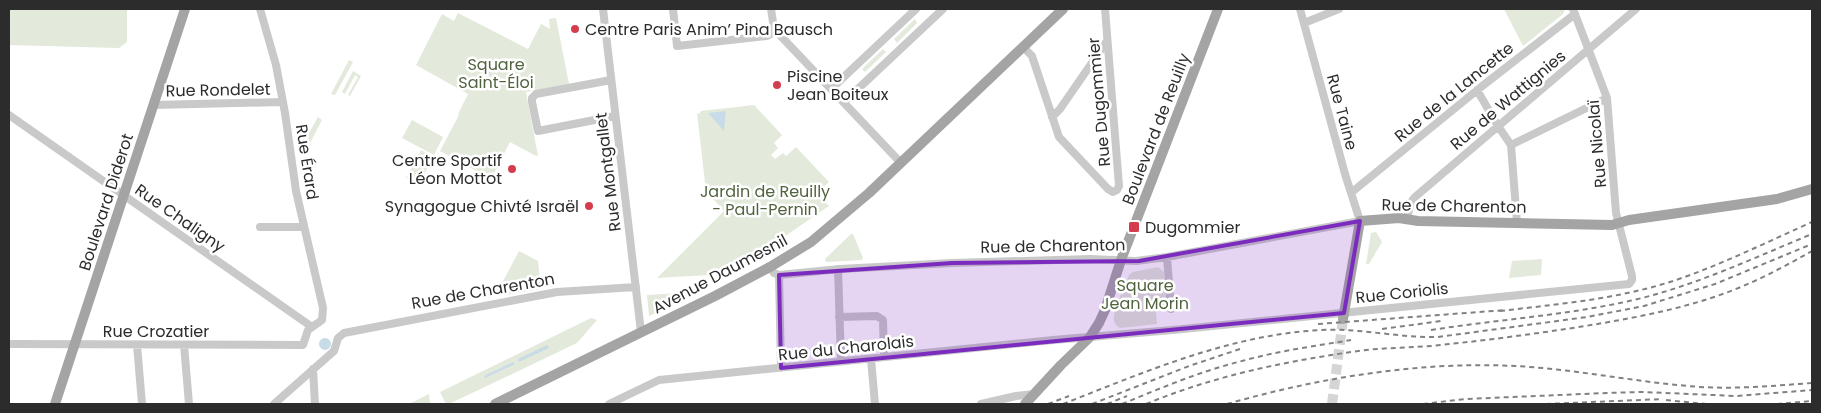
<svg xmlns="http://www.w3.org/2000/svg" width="1821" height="413" viewBox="0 0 1821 413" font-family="Poppins,sans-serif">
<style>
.green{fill:#e3e9db}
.water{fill:#c8dce7}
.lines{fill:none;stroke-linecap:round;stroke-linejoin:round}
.major-tunnel{stroke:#d5d5d5;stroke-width:10;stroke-dasharray:10 5;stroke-linecap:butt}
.minor{stroke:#c9c9c9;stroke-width:8}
.major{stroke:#a4a4a4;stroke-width:10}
.rail{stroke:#818181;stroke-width:2;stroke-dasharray:5 4;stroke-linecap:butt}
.marked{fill:#7b2cbf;fill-opacity:0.2;stroke:#7b2cbf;stroke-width:4;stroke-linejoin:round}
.poi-dot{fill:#d43d4e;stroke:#fff;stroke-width:2}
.labels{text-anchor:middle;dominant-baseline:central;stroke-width:5;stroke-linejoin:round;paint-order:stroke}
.poi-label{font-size:16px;fill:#2c2c2c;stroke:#fff;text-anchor:start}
.park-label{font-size:16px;fill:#51633e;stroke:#fff}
.street-label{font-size:16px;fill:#2c2c2c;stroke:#fff}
</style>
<rect width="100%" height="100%" fill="#fff"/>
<path class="green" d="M9 9H127V42L119 48 9 45Z
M1504 9H1565L1563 14 1523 46Z
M458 13 528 49 541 24 550 29 549 19 556 18 569 84 526 92 538 156 534 155 510 142 491 179 440 151 459 115 458 114 468 94 416 65 442 14 454 21Z
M915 19 917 23 897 43 894 39Z
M883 49 886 52 865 72 862 69Z
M349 60 353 62 335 95 331 94Z
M353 71 361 76 350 96 348 95 358 77 355 75 345 94 342 92Z
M754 105 782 135 774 143 778 148 771 155 775 159 783 153 786 156 796 147 829 182 817 193 829 206 778 241 727 268 710 275 657 278 724 211 706 191 697 113 699 114 701 111Z
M318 117 322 120 310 143 305 140Z
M412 120 443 137 434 155 402 138Z
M421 150 433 157 419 185 406 178Z
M1376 232 1382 242 1369 264H1366L1371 233Z
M851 234H853L863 258 862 260 826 262 825 259Z
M519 251 538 261 541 289 505 295 500 287Z
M1542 259 1541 275 1509 278 1512 261Z
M1158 267 1164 272 1167 310 1157 311 1156 313 1157 324 1120 328C1107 321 1118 305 1121 294L1123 295 1124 292 1123 291 1129 275 1133 272Z
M681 293 682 301 649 316 647 295Z
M591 318 597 320 577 343 449 404H446L440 392Z
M429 394 430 404H409Z"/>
<path class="water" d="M480.5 69a5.5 5.5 0 1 1 11 0a5.5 5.5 0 1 1-11 0Z
M726 111 724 131 708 113Z
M319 344a6 6 0 1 1 12 0a6 6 0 1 1-12 0Z
M547 345 549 348 519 362 518 359Z
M513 362 515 364 485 378 484 376Z"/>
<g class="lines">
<path class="major-tunnel" d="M1332 404 1343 319"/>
<path class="minor" d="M603 9 641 332
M673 9 677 46 767 36 776 31
M771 9 773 22 776 31 901 163
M1304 23 1339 9
M1023 47 1032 56 1059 137 1108 189 1113 192 1117 190 1119 186 1105 9
M611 80 536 94 532 98V102L538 131 615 116
M831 89 916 9
M1477 90 1498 126 1511 145 1517 223
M844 102 943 9
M153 105 282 102
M9 115 312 327
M1052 117 1060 109 1107 41
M1511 145 1607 98
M1352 192 1481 87 1575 14
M1407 218 1411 202 1415 197 1636 9
M260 227H304
M1167 257 1171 309
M770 267 774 273 779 275 840 269 952 263 1090 259 1136 261 1167 257 1360 221 1345 174 1300 9
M838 269 841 361
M779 275 781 368
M839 317 877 316 883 320 884 357
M9 344 303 345 308 330 322 320 323 308 296 191 285 113 276 65 260 9
M137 345 142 404
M184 345 189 404
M871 359 875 404
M313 369 315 404
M274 404 334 351 338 338 344 333 557 292 636 287
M609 404 659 380 1053 340 1173 330 1629 284 1632 280V276L1616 213 1607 98 1573 9
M981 404 1016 396 1034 394"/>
<path class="major" d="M1343 319 1360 221 1399 218 1418 221 1612 225 1629 220 1777 199 1812 189
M55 404 185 9
M495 404 715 296 770 267 811 242 869 193 1063 9
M1025 404 1061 365 1090 337 1099 323 1105 310 1121 260 1218 9"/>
<path class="rail" d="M1500 311C1559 304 1619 299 1676 280 1723 264 1767 242 1812 222
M1318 324 1506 310
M1382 329 1441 321
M1431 330C1501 319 1573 315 1642 298 1701 283 1756 257 1812 234
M1666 400 1706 404
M1048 404 1069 396
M1063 404C1147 371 1230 335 1321 330 1361 328 1399 338 1438 337L1587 317 1644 306 1715 284 1812 244
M1092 404 1189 366 1240 349
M1107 404 1127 396
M1122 404C1161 388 1201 371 1242 361 1278 351 1315 346 1351 340
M1146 404C1216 375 1291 360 1366 350 1393 347 1421 348 1449 344 1490 340 1532 334 1573 328 1622 320 1670 312 1717 296 1750 285 1782 268 1812 251
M1227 404C1318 378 1420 361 1515 366 1573 369 1630 381 1688 386 1729 390 1771 386 1812 383
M1423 404 1465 399 1607 393 1643 392 1736 396 1812 390
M1546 404 1663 399
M1777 404 1812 401"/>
</g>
<path class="marked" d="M1360 221 1344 313 781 368 779 275 952 263 1139 261Z"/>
<g class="poi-dot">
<circle cx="575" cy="29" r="5"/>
<circle cx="777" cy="85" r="5"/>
<circle cx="512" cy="169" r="5"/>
<circle cx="589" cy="206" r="5"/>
<rect x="1128" y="221" width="12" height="12" rx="2.5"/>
</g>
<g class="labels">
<g class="poi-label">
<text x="585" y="29">Centre Paris Anim’ Pina Bausch</text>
<text x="787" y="76">Piscine<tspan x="787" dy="18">Jean Boiteux</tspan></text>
<text x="502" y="160" text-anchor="end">Centre Sportif<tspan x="502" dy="18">Léon Mottot</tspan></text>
<text x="579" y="206" text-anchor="end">Synagogue Chivté Israël</text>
<text x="1145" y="227">Dugommier</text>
</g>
<g class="park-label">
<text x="496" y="64">Square<tspan x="496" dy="18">Saint-Éloi</tspan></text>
<text x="765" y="191">Jardin de Reuilly<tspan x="765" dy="18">- Paul-Pernin</tspan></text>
<text x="1145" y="285">Square<tspan x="1145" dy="18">Jean Morin</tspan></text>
</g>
<g class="street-label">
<text transform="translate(218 90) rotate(-1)">Rue Rondelet</text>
<text transform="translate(1454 92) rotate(-39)">Rue de la Lancette</text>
<text transform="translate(1508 100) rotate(-40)">Rue de Wattignies</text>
<text transform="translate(1099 102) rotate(-95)">Rue Dugommier</text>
<text transform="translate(1342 112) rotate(75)">Rue Taine</text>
<text transform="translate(1156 129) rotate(-69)">Boulevard de Reuilly</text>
<text transform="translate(1597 144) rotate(-95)">Rue Nicolaï</text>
<text transform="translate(307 162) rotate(81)">Rue Érard</text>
<text transform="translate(608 172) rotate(-97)">Rue Montgallet</text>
<text transform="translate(106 202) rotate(-72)">Boulevard Diderot</text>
<text transform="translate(1454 206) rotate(1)">Rue de Charenton</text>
<text transform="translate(180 218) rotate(35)">Rue Chaligny</text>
<text transform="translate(1053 246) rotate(-1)">Rue de Charenton</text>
<text transform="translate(720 274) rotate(-28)">Avenue Daumesnil</text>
<text transform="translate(483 291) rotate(-10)">Rue de Charenton</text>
<text transform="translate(1402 293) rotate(-6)">Rue Coriolis</text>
<text x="156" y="331">Rue Crozatier</text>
<text transform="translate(846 348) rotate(-6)">Rue du Charolais</text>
</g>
</g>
<rect width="1821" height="413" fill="none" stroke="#2c2c2c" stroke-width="20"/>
</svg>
